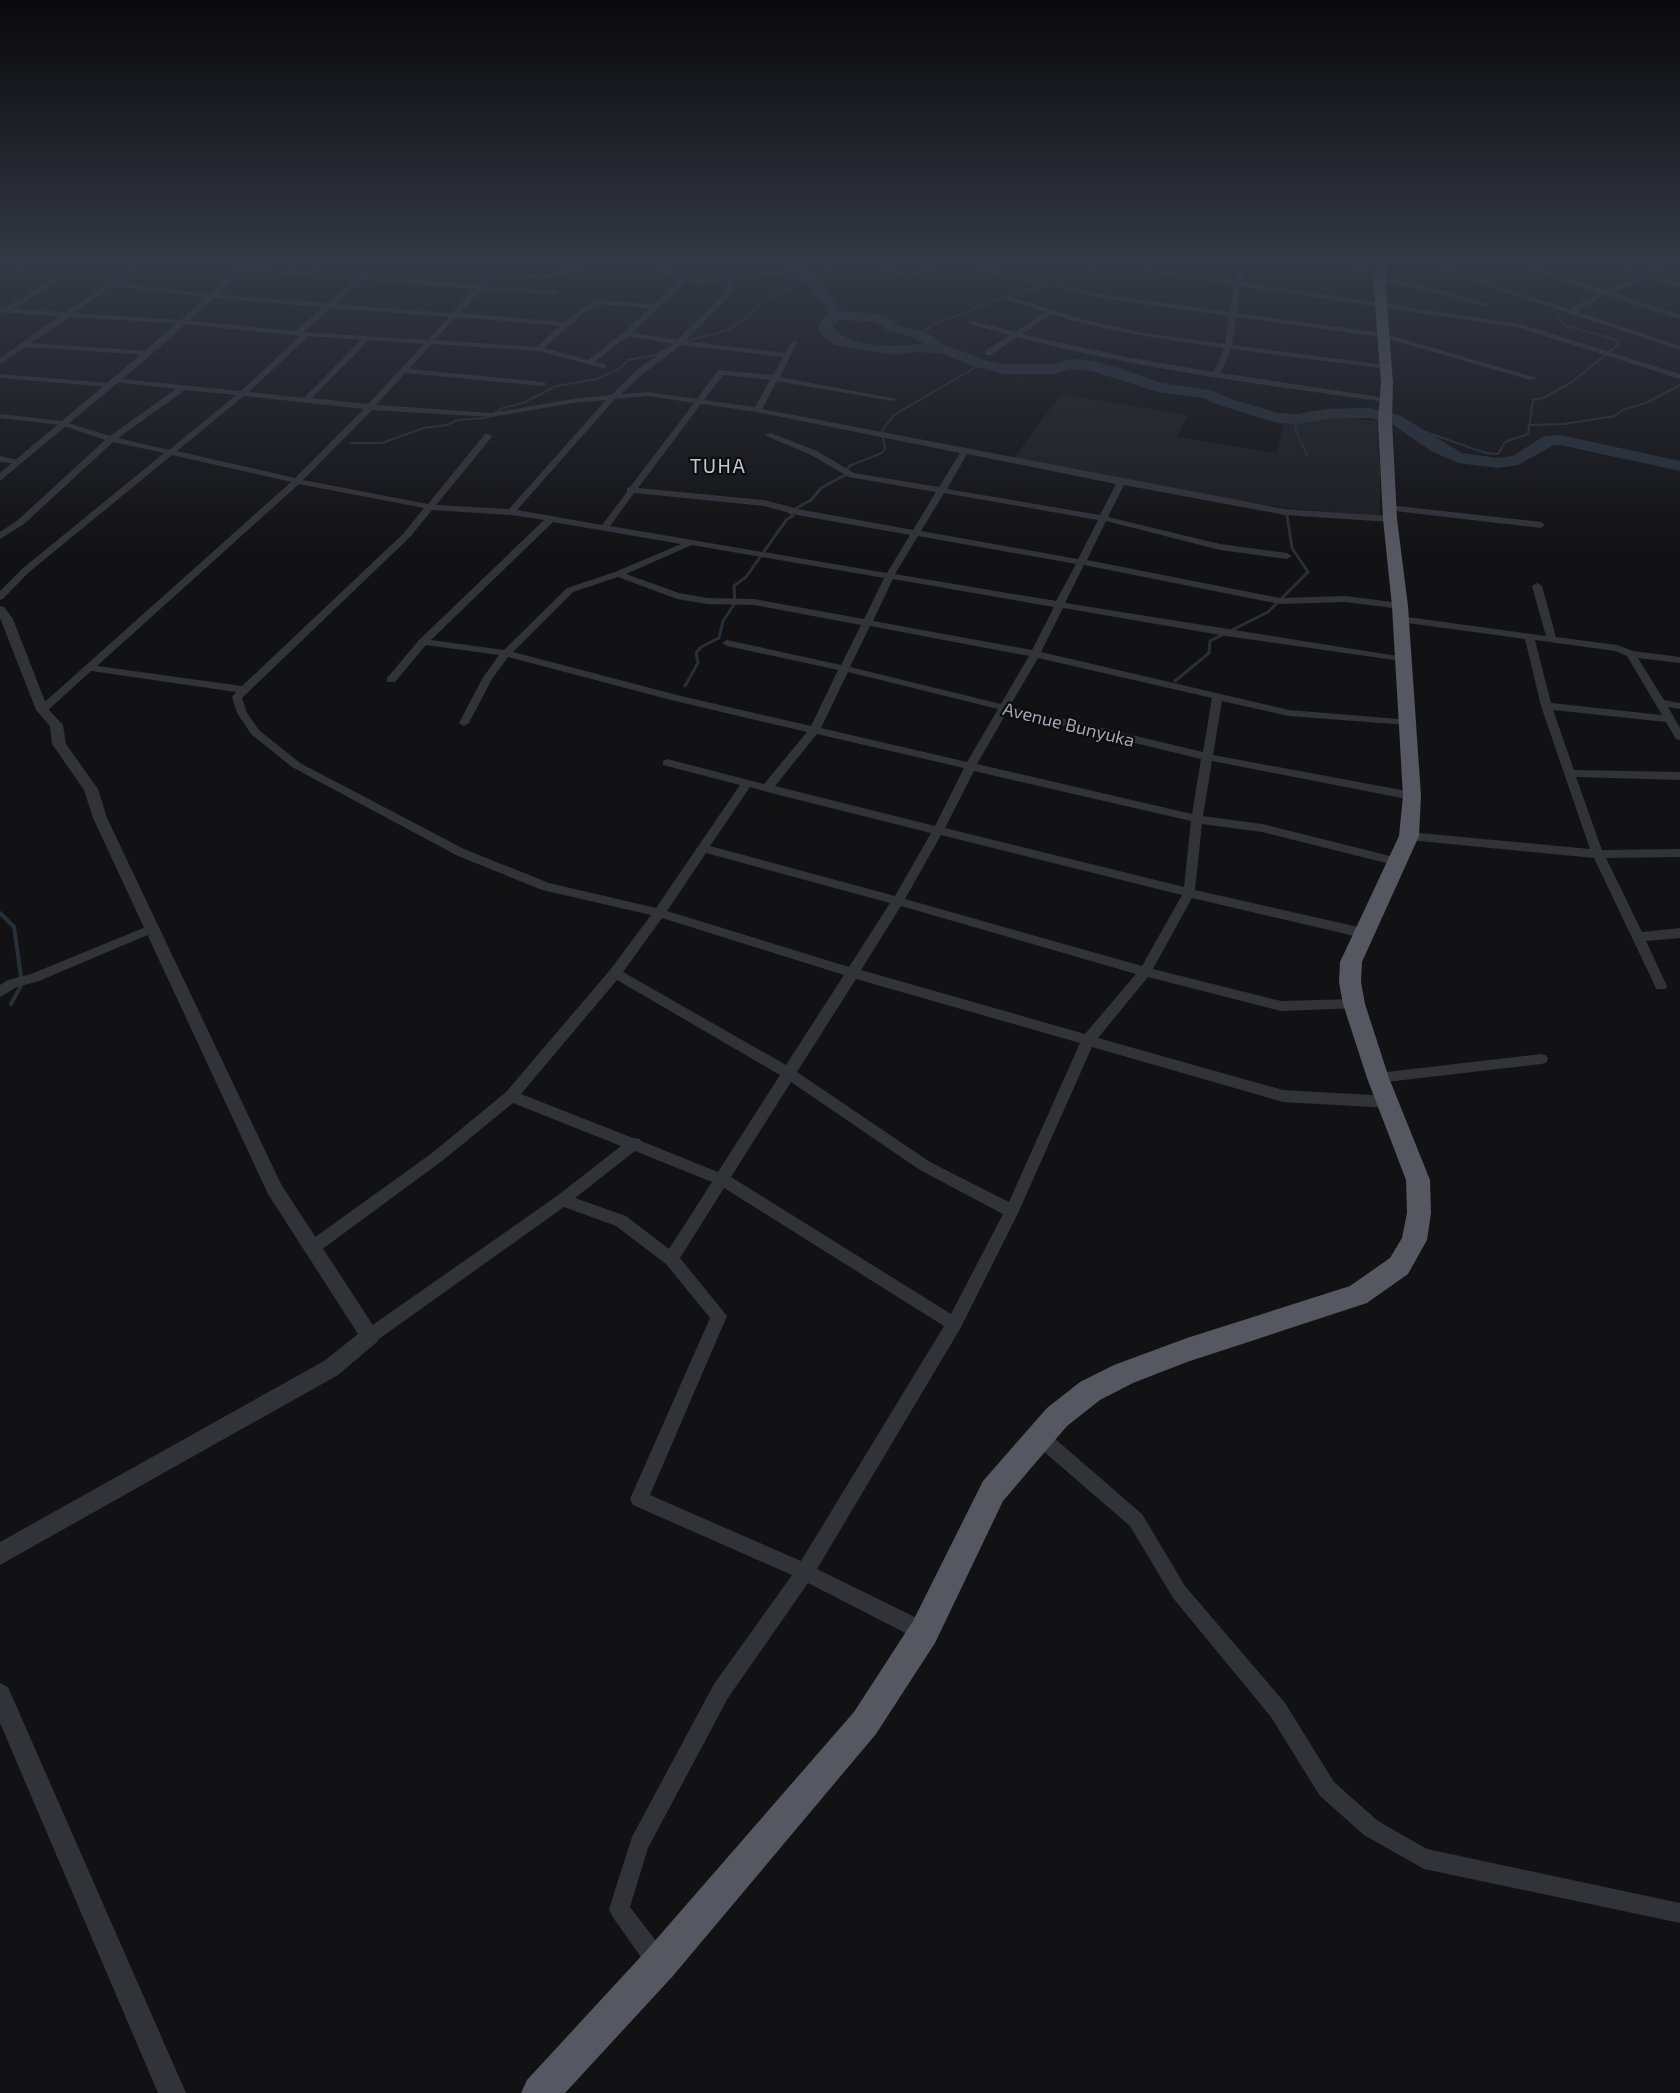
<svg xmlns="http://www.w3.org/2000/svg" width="1680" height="2093" viewBox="0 0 1680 2093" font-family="'Exo 2',sans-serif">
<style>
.built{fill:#1d1d20}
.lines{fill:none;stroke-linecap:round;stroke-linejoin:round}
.stream-far2{stroke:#272f38;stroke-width:2}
.stream-far1{stroke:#272f38;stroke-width:3}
.stream{stroke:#272f38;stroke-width:4}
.river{fill:#272f38;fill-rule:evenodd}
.minor{fill:#323339;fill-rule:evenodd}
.tertiary{fill:#323339;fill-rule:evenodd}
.trunk{fill:#565861;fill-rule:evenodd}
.labels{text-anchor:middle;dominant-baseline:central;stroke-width:4.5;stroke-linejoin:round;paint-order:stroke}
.far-street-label{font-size:18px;fill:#a1a6b5;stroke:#0d0d0e}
.far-quarter-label{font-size:20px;letter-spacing:1.5px;fill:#c3c5d1;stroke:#0d0d0e}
</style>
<rect width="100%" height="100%" fill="#121113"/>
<path class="built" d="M1061 394 1187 415 1177 437 1276 453 1284 423 1325 417 1377 421 1380 467V516L1287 508 1236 500 1013 459Z"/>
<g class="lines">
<path class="stream-far2" d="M309 271 339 262
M920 335 932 325 995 301 1119 262
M683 343C699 335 718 336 733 327 741 323 748 315 755 309 768 299 793 284 808 279
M1297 419 1295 429 1307 455
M1405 425 1486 453 1498 454 1505 442 1528 434 1533 400 1543 398 1572 382 1619 344 1614 339 1566 326 1557 316
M1529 425 1564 424 1615 416 1622 410 1646 403 1680 385
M351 443H382L424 428 446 425 458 420 486 418 503 408 523 403 556 386 597 379 619 369 628 360 655 355 675 345
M845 475 849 466 882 453 885 449 882 430 894 415 981 364"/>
<path class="stream-far1" d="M1175 681 1209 653 1210 641 1268 612 1308 572 1292 548 1287 515
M685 686 698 663 696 653 701 647 719 638 723 621 735 603 734 586 746 577 787 519 793 516 790 512 811 500 821 488 847 474"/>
<path class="stream" d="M0 913 14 927 22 984 11 1004"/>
<path class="river" d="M774 262H790L822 280 825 291 833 297 841 311 884 315 899 325 925 332 940 341 942 344 985 360 1004 364H1053L1072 359 1092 361 1119 368 1161 383 1214 391 1228 398 1278 413 1297 414 1327 409 1369 408 1401 416 1462 453 1498 458 1513 456 1544 436 1560 435 1680 461V471L1560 445H1554L1518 465 1498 468 1458 463 1431 451 1389 422 1369 418 1327 419 1297 424 1277 423 1216 404 1204 398 1158 392 1092 371 1072 369 1054 374H1004L976 367 941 353 913 352 895 355 838 346C828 344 820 335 818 325L828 314 822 302 811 293 810 285ZM839 320 875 322 889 331 915 338 924 344C915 344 906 346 896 346 881 347 837 341 833 326Z"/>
<path class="minor" d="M33 262H40L0 283V278Z
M143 262H150L117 283 211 294 328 303 355 280 154 264 151 262H175L359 276 375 262H382L367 276 478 285 500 262H506L485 285 556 291 559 293 556 295 482 289 460 313 564 322 595 300 654 304 680 279 654 271 618 264 548 278H524L522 275 548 274 610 262H626L657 268 698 280 741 273 782 272 801 275 851 262H860L801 279 782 276 732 279 735 290 685 341 786 353 792 341H798L780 377 896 399 892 401 777 381 762 409 1285 509 1390 516 1394 519 1390 522 1285 515 1124 485 1108 517 1220 544 1287 553 1292 556 1287 559 1220 550 1106 521 1087 560 1280 598 1346 596 1400 603 1405 606 1400 609 1346 602 1280 604 1084 565 1065 603 1404 657 1408 658V662L1226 636 1063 608 1041 652 1289 710 1411 720 1412 722 1407 725 1289 716 1222 701 1213 755 1412 792 1418 796 1412 800 1212 761 1203 816 1262 824 1398 858 1404 862 1398 866 1262 832 1202 824 1195 890 1363 928 1369 933 1363 938 1192 898 1153 969 1281 1001 1354 999 1361 1004 1359 1008 1281 1011 1148 977 1098 1038 1283 1090 1389 1096 1394 1098 1396 1102 1394 1106 1389 1108 1283 1102 1092 1047 1019 1211 960 1329 817 1569 931 1625 933 1632 931 1639 924 1641 917 1639 808 1583 728 1698 648 1848 630 1907 666 1954 669 1962 666 1970 658 1973 650 1970 612 1916 609 1909 632 1837 714 1684 792 1575 633 1505 630 1499 710 1318 666 1264 616 1226 564 1207 376 1341 370 1343 364 1341 362 1336 364 1331 557 1196 621 1146 513 1103 442 1161 317 1253 312 1255 307 1253 304 1248 307 1243 432 1153 506 1092 610 970 651 915 542 890 456 855 292 767 251 734 237 713 232 697 236 692 91 671 46 712H38V708L291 482 172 455 28 573 3 599 0 600V591L22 569 164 453 113 442 24 524 0 539V532L18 520 105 440 61 425 0 418V414L62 421 110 436 176 389 115 382 111 380 112 378 241 391 300 336 183 324 69 317 31 343 148 351 152 353 148 355 26 347 0 364V358L60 316 4 313 0 312V308H4L63 274 65 277 13 309 66 312 108 283ZM362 280 475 289 452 313 336 304ZM726 280 729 289 677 340 632 333 686 281 698 284ZM111 286 211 298 323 307 296 331 183 320 74 313ZM596 304 650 308 624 332 588 360 544 348 580 316ZM331 308 449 317 428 340 304 332ZM456 317 560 326 537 347 435 340ZM308 336 361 340 304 398 249 392ZM628 336 673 344 637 370 611 395 572 399 492 413 376 405 405 373 543 386 547 384 543 382 409 369 432 344 539 351 602 368H605V364L595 362ZM369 340 424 344 368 404 312 398ZM681 345 783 357 773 375 718 370 697 399 648 392 621 394 643 374ZM723 375 770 380 755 407 704 400ZM185 390 236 395 169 450 118 438ZM244 396 364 409 295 478 177 451ZM648 396 694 403 630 487 627 488V492L602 525 517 510 615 399ZM606 400 509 509 436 505 491 438 492 436 488 434H485L428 504 303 480 372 410 492 417 572 403ZM701 404 757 412 960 453 939 487 854 473 817 451 771 433 764 435 811 455 849 477 936 492 913 530 798 509 764 500 638 488ZM967 454 1116 484 1100 515 947 489ZM299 484 424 508 404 533 242 686 97 666ZM634 493 764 506 797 515 910 535 887 573 610 526ZM944 493 1098 520 1078 559 921 531ZM432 510 511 515 544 520 419 640 387 678V682H395L426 645 499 655 482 679 459 723 464 726 469 723 492 679 508 657 671 700 807 732 764 784 667 759 663 761V765L740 785 656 908 549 883 464 849 300 763 259 730 247 713 242 698 410 537ZM553 522 681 544 615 572 567 588 504 650 431 640ZM918 536 1076 564 1056 601 895 574ZM692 545 884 578 864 619 754 599 707 598 679 593 626 574ZM618 577 677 599 707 604 754 605 861 625 841 665 727 640 722 643 727 646 838 670 811 726 677 695 513 652 573 592ZM893 579 1054 607 1032 650 873 621ZM870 626 1029 656 1001 704 850 667ZM1038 658 1212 698 1203 752 1010 706ZM848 672 998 709 967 762 821 728ZM1007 712 1201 759 1192 814 977 764ZM817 734 964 768 935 826 775 786ZM974 771 1191 821 1184 887 945 828ZM750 787 767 792 931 833 895 896 710 846ZM941 835 1182 895 1142 966 905 899ZM706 853 890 903 849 967 667 911ZM901 906 1136 974 1085 1034 861 970ZM662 918 844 975 786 1065 623 972ZM856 979 1080 1043 1009 1202 930 1162 797 1072ZM617 980 780 1075 718 1172 641 1141 640 1139 633 1138 521 1094ZM791 1082 920 1170 1003 1214 951 1314 731 1177ZM635 1151 712 1182 669 1249 626 1216 575 1198ZM724 1188 944 1326 801 1561 650 1495 727 1316 680 1258Z
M866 262C880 261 892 273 907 273 925 273 940 262 958 262L1047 283 1044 285 953 265 922 275 903 277 880 270Z
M1080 262H1095L1235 281 1241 262H1247L1241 282 1521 324 1680 374V379L1520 328 1240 286 1237 313 1382 333 1537 378 1530 380 1381 337 1236 317 1232 345 1386 365 1390 367 1386 369 1231 349 1221 373 1387 398 1391 400 1387 402C1263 385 1139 369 1017 337L991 355H985V351L1010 335 969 324V320L1015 332 1045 312 1008 300 1006 299 1010 297 1086 320 1143 333 1225 344 1229 316 1099 298 1056 286 1059 284 1099 294 1230 312 1234 285ZM1051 314C1108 332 1166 339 1224 348L1214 372 1126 357 1022 334Z
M1325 262H1334L1381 276V278L1422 285 1488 304 1484 306 1421 289 1377 281V278Z
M1415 262H1424L1569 309 1599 293 1507 262H1516L1605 290 1640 276 1601 262H1610L1646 273 1674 262H1680V264L1653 275 1680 284V288L1647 278 1612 293 1680 315V319L1606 295 1576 311 1680 346V350Z
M0 374 109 383 113 385 109 387 0 378Z
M0 456 23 461 19 464 0 462Z
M1389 505 1541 522 1545 525 1541 528 1386 510 1385 508Z
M1537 583 1542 586 1556 637 1617 645 1633 651 1680 657V663L1638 658 1664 700 1680 703V709L1668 707 1680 728V740L1676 739 1666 722 1553 710 1574 770 1680 772V780L1576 777 1602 850 1680 849V857L1606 858 1642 932 1680 928V938L1646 941 1667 986 1666 989H1656L1655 986 1594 858 1409 840 1403 836 1409 832 1590 849 1541 706 1525 639 1400 622 1395 619 1400 616 1546 636 1532 586ZM1535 640 1615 651 1627 656 1662 715 1551 703Z
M153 924 159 928 157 931 39 981 17 987 0 997V985L8 980 31 974Z
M1541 1054 1546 1055 1548 1059 1546 1063 1541 1064 1378 1083 1373 1082 1371 1078 1373 1074 1378 1073Z
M1040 1429 1046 1431 1142 1514 1185 1586 1285 1703 1334 1782 1378 1821 1427 1849 1680 1903V1923L1424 1869 1364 1835 1320 1796 1271 1717 1173 1598 1130 1526 1034 1443 1032 1437 1034 1431Z"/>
<path class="tertiary" d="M246 262H254L151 355 0 481V473L145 351Z
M0 606 4 607 13 619 48 709 63 725 66 744 98 789 107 818 281 1184 380 1336 377 1342 338 1375 0 1565V1542L324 1361 358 1334 268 1194 93 818 84 790 52 744 50 726 36 710 0 618Z
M0 1683 8 1687 186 2093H158L0 1723Z"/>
<path class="trunk" d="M1381 262H1393L1387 267 1385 277 1393 383 1392 421 1397 519 1408 606 1421 796 1419 836 1362 962 1361 982 1365 1004 1389 1078 1430 1180 1431 1213 1427 1240 1408 1274 1367 1303 1187 1362 1133 1383 1100 1400 1067 1426 1003 1501 935 1643 876 1734 672 1977 565 2093H521L527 2080 646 1951 854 1712 913 1621 983 1481 1047 1408 1080 1382 1114 1365 1187 1338 1350 1286 1390 1258 1402 1238 1407 1213 1406 1180 1367 1078 1343 1004 1339 982 1340 962 1399 836 1403 796 1392 606 1383 519 1378 421 1381 383 1373 277 1376 266Z"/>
</g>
<linearGradient id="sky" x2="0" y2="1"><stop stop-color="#0a090a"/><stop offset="0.47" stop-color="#333844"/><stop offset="1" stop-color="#333844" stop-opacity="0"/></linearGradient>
<rect width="1680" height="555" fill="url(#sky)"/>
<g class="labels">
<g class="far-street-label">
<text transform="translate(1069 724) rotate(14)">Avenue Bunyuka</text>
</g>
<g class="far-quarter-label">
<text x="718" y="465">TUHA</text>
</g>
</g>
</svg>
